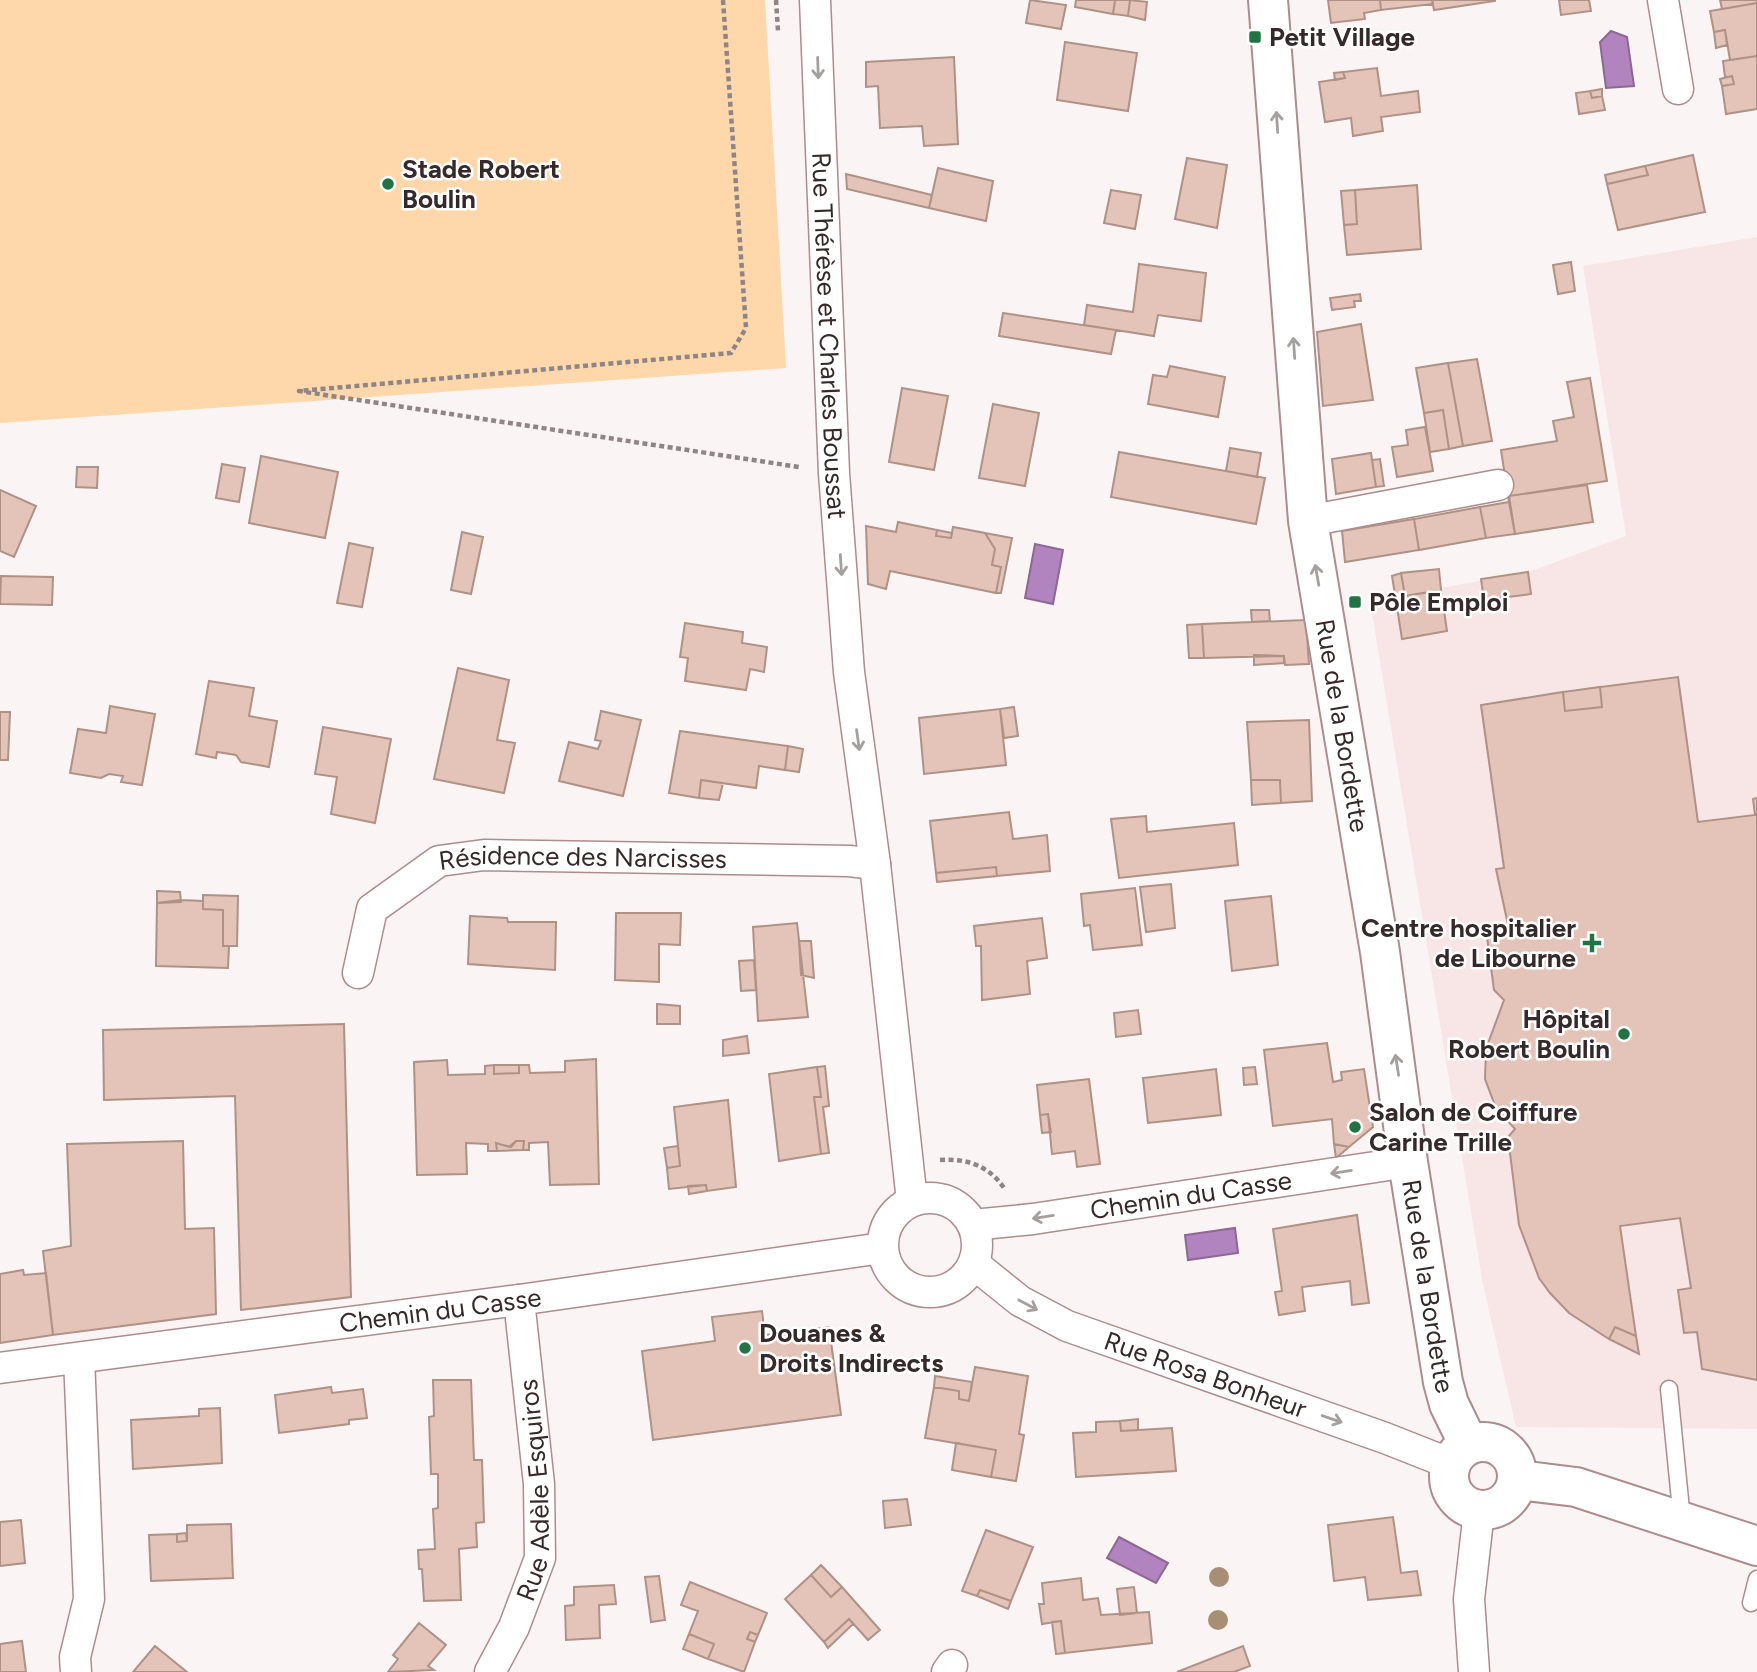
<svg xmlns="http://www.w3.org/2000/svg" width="1757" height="1672" viewBox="0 0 1757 1672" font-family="Figtree,sans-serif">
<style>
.built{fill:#f8e6e7}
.green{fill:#fed7ab}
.water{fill:#b183bf;stroke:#8c6892;stroke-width:2}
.building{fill:#e4c4b8;stroke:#af9186;stroke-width:2}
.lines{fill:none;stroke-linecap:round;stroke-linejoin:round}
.lane-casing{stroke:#ad8c8e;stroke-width:19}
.street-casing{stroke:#ad8c8e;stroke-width:33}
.secondary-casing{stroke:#ad8c8e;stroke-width:42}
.path{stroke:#8f8586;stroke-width:4.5;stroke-dasharray:5 3.5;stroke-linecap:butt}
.lane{stroke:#fff;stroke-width:16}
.street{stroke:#fff;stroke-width:30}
.secondary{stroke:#fff;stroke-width:38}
.tree{fill:#a68f74}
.oneway{stroke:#a59f9f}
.poi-dot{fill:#217344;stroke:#fff;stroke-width:2.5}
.labels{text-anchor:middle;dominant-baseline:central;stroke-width:5;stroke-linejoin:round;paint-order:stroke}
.poi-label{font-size:26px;font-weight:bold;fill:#36292a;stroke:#fff;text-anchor:start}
.street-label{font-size:26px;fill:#36292a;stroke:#fff}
</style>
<rect width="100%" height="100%" fill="#fbf4f4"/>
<path class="built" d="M1757 237V1429L1516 1427 1483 1285 1370 601 1528 572 1626 536 1583 266Z"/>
<path class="green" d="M0 0H765L786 368 0 423Z"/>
<path class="water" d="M1611 31 1627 37 1634 86 1606 88 1600 42Z
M1035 544 1063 550 1053 604 1025 598Z
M1235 1228 1238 1253 1188 1260 1185 1235Z
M1119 1537 1168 1563 1156 1583 1107 1558Z"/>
<path class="building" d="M1030 0 1066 5 1061 29 1026 23Z
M1076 0H1115L1113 14 1075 7Z
M1115 0H1130L1128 16 1113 14Z
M1130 0 1147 2 1145 20 1128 16Z
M1328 0H1380L1381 10 1364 13 1365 19 1331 23Z
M1380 0H1432L1433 4 1381 10Z
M1432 0H1495V1L1434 10Z
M1559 0H1589L1591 11 1561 15Z
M1720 0H1757V3L1722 9Z
M1757 3V56L1730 60 1725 30 1714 32 1710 11Z
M1725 30 1727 45 1716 48 1714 32Z
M1065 42 1137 53 1128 111 1057 100Z
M1757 56V109L1726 114 1722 86 1734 84 1732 76 1725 77 1723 61Z
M954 57 958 144 924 146 922 126 880 128 878 86 866 87V62Z
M1377 68 1381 96 1418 91 1420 112 1381 117 1383 131 1353 136 1351 118 1325 122 1319 82 1345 78 1343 72Z
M1343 72 1345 78 1335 80 1334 73Z
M1732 76 1734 84 1722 86 1720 79Z
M1602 89V96L1592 98 1590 91Z
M1590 91 1592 98 1602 96 1605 110 1579 114 1576 93Z
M1693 155 1705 212 1618 230 1607 184 1648 175 1645 166Z
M1187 158 1227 165 1217 228 1175 219Z
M1645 166 1648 175 1607 184 1605 175Z
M938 168 993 181 986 221 929 208Z
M846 174 932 195 929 208 847 189Z
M1417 185 1421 249 1347 255 1344 225 1357 224 1355 190Z
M1111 190 1141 195 1135 229 1104 223Z
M1355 190 1357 224 1344 225 1341 191Z
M1571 262 1575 291 1558 294 1553 265Z
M1139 264 1206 273 1201 321 1158 315 1154 336 1084 325 1087 305 1133 312Z
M1360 294 1361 301H1354L1355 307 1332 310 1330 298Z
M1003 313 1116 330 1111 354 999 336Z
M1361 324 1373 400 1323 406 1317 332Z
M1477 359 1492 441 1463 446 1448 363Z
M1448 363 1463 446 1449 449 1443 410 1424 413 1416 368Z
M1170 366 1225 377 1218 417 1148 404 1153 375 1167 377Z
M1590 378 1607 481 1509 496V502L1501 450 1557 441 1553 421 1574 417 1567 382Z
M902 388 948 396 934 470 889 462Z
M993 404 1039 413 1025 486 979 478Z
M1443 410 1449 449 1430 452 1424 413Z
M1425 427 1433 471 1397 477 1392 447 1408 445 1406 430Z
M1230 448 1261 453 1257 477 1226 471Z
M1119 452 1265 478 1256 524 1111 497Z
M1371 453 1376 487 1336 494 1332 459Z
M261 456 338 472 325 538 249 523Z
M1380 459 1384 486 1376 487 1372 460Z
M222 464 245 468 239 502 216 498Z
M77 467H98L97 488 76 487Z
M1587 485 1593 522 1515 534 1509 496Z
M0 490 36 506 14 557 0 551Z
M1509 502 1515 534 1486 538 1480 507Z
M1480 507 1486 538 1419 550 1414 519Z
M1414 519 1419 550 1345 562 1342 531Z
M898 522 937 530 936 536 951 538 953 527 985 533 995 549 992 565 1001 567 996 593 890 571 886 589 868 584 866 526 896 532Z
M937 530 952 533 951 538 936 536Z
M462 532 483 537 471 594 451 590Z
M985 533 1012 538 1001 593H996L1001 567 992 565 995 549Z
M349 543 373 548 362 607 337 603Z
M1439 569 1441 590 1405 596 1401 573Z
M1528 572 1531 594 1484 600 1481 579Z
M1401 573 1405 596 1441 590 1447 631 1402 639 1392 576Z
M1 576 53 577 52 605 0 604Z
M1251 610H1269L1270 621 1252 622Z
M1306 620 1309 664 1285 665 1284 656 1204 658 1202 624Z
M685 623 743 632 742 643 767 647 764 672 750 669 746 690 685 681 688 658 680 657Z
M1202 624 1204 658H1189L1187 625Z
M1254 655 1284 656V663L1254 665Z
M458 668 509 680 497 740 515 743 504 793 434 779Z
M1678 677 1698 822 1755 815 1753 799 1757 798V1380L1702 1369 1697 1332 1684 1333 1678 1290 1691 1288 1680 1218 1620 1226 1636 1336 1615 1327 1609 1339 1569 1313 1550 1293 1539 1278 1519 1225 1508 1137 1515 1129 1496 1108 1485 1079 1486 1049 1504 1000 1494 990 1487 937 1510 934 1496 869 1504 868 1481 705 1563 692 1565 711 1602 707 1600 687Z
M209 681 254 688 249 716 277 721 269 767 241 762 236 755 217 752 216 758 196 754Z
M1600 687 1602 707 1565 711 1563 692Z
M110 706 155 714 142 785 121 782 123 776 109 774 101 778 70 773 78 729 106 733Z
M1014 707 1018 736 1004 738 1000 709Z
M1000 709 1006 765 924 774 919 718Z
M601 711 641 720 623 796 559 781 569 742 598 749 601 741 595 740Z
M0 712H10L8 760H0Z
M1309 720 1312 801 1281 803 1280 780H1251L1247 722Z
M323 727 391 739 375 823 331 814 337 777 315 774Z
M680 731 788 746 785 770 759 766 756 788 701 780 699 798 669 793Z
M788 746 803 749 799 772 785 770Z
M701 780 723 783 719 800 699 798Z
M1251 780H1280L1281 803 1252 805Z
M1009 812 1013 839 1047 835 1050 871 997 876 996 867 936 873 930 821Z
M1146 816 1147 832 1234 823 1238 865 1119 878 1111 819Z
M996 867 997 876 937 882 936 873Z
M1171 884 1175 928 1146 932 1140 887Z
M1135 888 1142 945 1093 950 1090 925 1084 926 1081 894Z
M157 891 180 892 181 902 157 903Z
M203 895 238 896 237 946H223V910L203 909Z
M1271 896 1278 965 1232 971 1225 901Z
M181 900 203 901V909L223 910V946H229L228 968 156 966 157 903Z
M616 913H681L680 945 659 944V982L615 980Z
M470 916 507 918 508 922H556L555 970 468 964Z
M1042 918 1047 958 1027 961 1030 994 982 1000 981 946H976L974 926Z
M797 923 808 1017 758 1021 753 927Z
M799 941H811L814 978 801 975Z
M754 960 756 990 741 991 739 961Z
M657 1004 680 1006V1024H657Z
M1138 1010 1141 1034 1116 1037 1114 1013Z
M344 1024 351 1297 241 1310 235 1096 104 1100 103 1030Z
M747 1036 749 1053 723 1056V1040Z
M1327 1043 1333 1082 1342 1080 1341 1072 1364 1069 1373 1127 1349 1147 1334 1144 1332 1119 1273 1126 1264 1050Z
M596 1059 599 1184 550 1185 548 1142 529 1143V1150H523L524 1141H516L509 1147 496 1143 497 1151H488V1144L466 1143 467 1174 417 1175 414 1062 447 1060 448 1075 485 1074V1066L494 1065V1074L519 1073V1065H529L530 1073 565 1072V1061Z
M494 1065H519V1073L494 1074Z
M825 1066 829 1106 823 1107 829 1153 821 1154 814 1097H821L817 1067Z
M817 1067 821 1097H814L821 1154 779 1161 769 1074Z
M1255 1067 1257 1084 1244 1085 1243 1068Z
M1216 1069 1221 1115 1148 1123 1143 1078Z
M1089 1079 1100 1164 1077 1167 1075 1151 1052 1154 1048 1114 1040 1115 1037 1085Z
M728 1100 736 1187 707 1191 706 1185 669 1189 667 1168 680 1166 674 1107Z
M1048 1114 1051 1132 1042 1133 1040 1115Z
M183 1141 185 1229 214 1228 216 1314 53 1335 43 1251 71 1246 67 1144Z
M516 1141H524L523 1150 497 1151 496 1143 511 1147Z
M1334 1144 1349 1147 1336 1158Z
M678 1146 680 1166 667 1168 664 1148Z
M706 1185 707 1191 689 1194 688 1186Z
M1357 1215 1369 1303 1352 1305 1350 1281 1302 1287 1305 1311 1279 1315 1275 1292 1282 1291 1273 1229Z
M23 1270 24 1275 46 1273 53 1335 0 1343V1274Z
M762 1311 765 1335 829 1327 841 1415 653 1440 642 1351 715 1341 712 1317Z
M1615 1327 1636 1336 1639 1354 1609 1339Z
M975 1367 1028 1376 1019 1434 1024 1435 1016 1481 991 1477 996 1450 925 1438 934 1387 959 1391V1399L969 1401Z
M935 1376 972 1382 969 1401 959 1399V1391L934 1387Z
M433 1380H471L474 1460H482L484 1522 476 1523 477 1547 459 1549 461 1600 424 1601 422 1569H419L418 1550 435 1549 433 1509 438 1508V1474H431L429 1417 434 1416Z
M331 1387 332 1393 363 1389 367 1418 349 1420V1424L279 1433 275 1395Z
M220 1408 222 1463 133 1469 131 1420 199 1416V1409Z
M1138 1419V1430L1121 1431 1120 1421Z
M1120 1421 1121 1431 1172 1428 1176 1471 1076 1477 1073 1433 1096 1432V1422Z
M956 1443 996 1450 991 1477 952 1470Z
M907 1499 911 1525 885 1528 883 1501Z
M1393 1517 1401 1573 1417 1571 1421 1595 1368 1600 1365 1577 1334 1581 1328 1525Z
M21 1520 25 1563 0 1566V1522Z
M231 1524 233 1578 151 1581 149 1535 177 1534V1542L187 1541V1525Z
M986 1530 1033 1547 1011 1601 980 1590 977 1596 962 1591Z
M186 1533 187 1541 177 1542V1534Z
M821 1565 842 1587 831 1597 811 1575Z
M811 1575 831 1597 842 1587 880 1630 868 1640 849 1619 824 1642 785 1599Z
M659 1576 665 1620 651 1622 645 1577Z
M1081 1578 1083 1600 1098 1598 1101 1615 1149 1612 1152 1643 1065 1653 1061 1621 1042 1624 1039 1604H1044L1042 1583Z
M690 1582 767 1613 758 1635 750 1632 747 1639 755 1642 744 1672 708 1659 714 1644 689 1634 698 1611 681 1605Z
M614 1585 616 1604 599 1605 600 1638 566 1640 565 1606 574 1605V1587Z
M1134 1587 1137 1613 1120 1615 1117 1589Z
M980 1590 1011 1601 1008 1609 977 1596Z
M849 1619 853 1624 828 1648 824 1642Z
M1061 1621 1065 1653 1056 1654 1052 1622Z
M419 1623 446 1645 428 1666 434 1670 388 1672 398 1659 393 1655Z
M750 1632 758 1635 755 1642 747 1639Z
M689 1634 714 1644 708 1659 683 1649Z
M22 1641 26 1672H0V1644Z
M155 1646 187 1672H133Z
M1243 1646 1250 1666 1234 1672H1177Z"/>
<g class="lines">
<defs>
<path id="lane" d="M1669 1389 1682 1520
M1751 1603 1757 1579"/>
<g id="street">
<path id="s1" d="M815 0 834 473 849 672 875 864 912 1201"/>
<path d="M1663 0 1678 89"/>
<path d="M1308 521 1498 485"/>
<path id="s2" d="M358 973 372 909 439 861 484 855 849 861 875 864"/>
<circle cx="930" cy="1245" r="47"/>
<path id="s3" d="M973 1225 1033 1219 1408 1162"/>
<path id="s4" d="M974 1264 1020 1301 1067 1326 1385 1438 1451 1464"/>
<path id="s5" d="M0 1368 519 1300 882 1248"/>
<path d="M76 1672 75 1657 89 1599 79 1358"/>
<path id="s6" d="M490 1672 514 1627 540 1558 539 1484 519 1300"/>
<path d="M947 1672 952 1665"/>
<path d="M1474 1672 1469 1599 1479 1511"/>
</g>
<g id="secondary">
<path id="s7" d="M1268 0 1308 521 1380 952 1408 1162 1443 1382 1449 1404 1468 1443"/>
<circle cx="1483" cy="1476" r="34"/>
<path d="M1518 1480 1576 1487 1757 1546"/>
</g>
</defs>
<use href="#lane" class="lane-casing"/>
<use href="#street" class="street-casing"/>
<use href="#secondary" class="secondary-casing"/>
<path class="path" d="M723 0 746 328 731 353 299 391 799 467
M776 0 778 31
M940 1160C967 1158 989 1166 1004 1188"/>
<use href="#lane" class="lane"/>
<use href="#street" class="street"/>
<use href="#secondary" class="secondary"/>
</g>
<g class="tree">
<circle cx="1219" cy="1577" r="10"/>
<circle cx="1218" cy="1620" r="10"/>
</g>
<defs><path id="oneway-shaft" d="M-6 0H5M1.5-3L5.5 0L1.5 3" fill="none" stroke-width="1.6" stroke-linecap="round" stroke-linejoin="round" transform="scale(1.75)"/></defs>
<g class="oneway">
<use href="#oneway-shaft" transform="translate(818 68) rotate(88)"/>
<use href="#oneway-shaft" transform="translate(1277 122) rotate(-94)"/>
<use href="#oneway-shaft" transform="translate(1294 348) rotate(-94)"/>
<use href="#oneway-shaft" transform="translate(841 565) rotate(86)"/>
<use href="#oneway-shaft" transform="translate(1317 575) rotate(-100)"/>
<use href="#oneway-shaft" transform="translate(858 740) rotate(82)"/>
<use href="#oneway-shaft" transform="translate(1397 1065) rotate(-99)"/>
<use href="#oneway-shaft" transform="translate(1341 1172) rotate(171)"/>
<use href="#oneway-shaft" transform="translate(1043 1217) rotate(171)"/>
<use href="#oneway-shaft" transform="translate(1028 1305) rotate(28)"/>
<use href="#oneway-shaft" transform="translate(1332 1419) rotate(19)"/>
</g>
<g class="poi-dot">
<rect x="1248" y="30" width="14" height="14" rx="3.5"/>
<circle cx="388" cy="184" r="7"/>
<rect x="1348" y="595" width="14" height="14" rx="3.5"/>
<path d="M1588.5 932.5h7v7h7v7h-7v7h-7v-7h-7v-7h7z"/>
<circle cx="1624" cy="1034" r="7"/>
<circle cx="1355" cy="1127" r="7"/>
<circle cx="745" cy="1348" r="7"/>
</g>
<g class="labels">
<g class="poi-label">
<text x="1269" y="37">Petit Village</text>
<text x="402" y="169">Stade Robert<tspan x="402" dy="30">Boulin</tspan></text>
<text x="1369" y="602">Pôle Emploi</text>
<text x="1576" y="928" text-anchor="end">Centre hospitalier<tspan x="1576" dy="30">de Libourne</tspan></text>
<text x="1610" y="1019" text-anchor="end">Hôpital<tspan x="1610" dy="30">Robert Boulin</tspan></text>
<text x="1369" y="1112">Salon de Coiffure<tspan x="1369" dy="30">Carine Trille</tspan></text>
<text x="759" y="1333">Douanes &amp;<tspan x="759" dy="30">Droits Indirects</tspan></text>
</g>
<g class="street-label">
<text stroke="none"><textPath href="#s1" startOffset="336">Rue Thérèse et Charles Boussat</textPath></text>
<text stroke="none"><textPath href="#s7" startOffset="730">Rue de la Bordette</textPath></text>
<text stroke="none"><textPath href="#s2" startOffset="292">Résidence des Narcisses</textPath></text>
<text stroke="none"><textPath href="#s3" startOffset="220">Chemin du Casse</textPath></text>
<text stroke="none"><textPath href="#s7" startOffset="1297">Rue de la Bordette</textPath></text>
<text stroke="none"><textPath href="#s5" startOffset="444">Chemin du Casse</textPath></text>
<text stroke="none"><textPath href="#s4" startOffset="259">Rue Rosa Bonheur</textPath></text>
<text stroke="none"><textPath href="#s6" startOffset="192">Rue Adèle Esquiros</textPath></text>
</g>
</g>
</svg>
